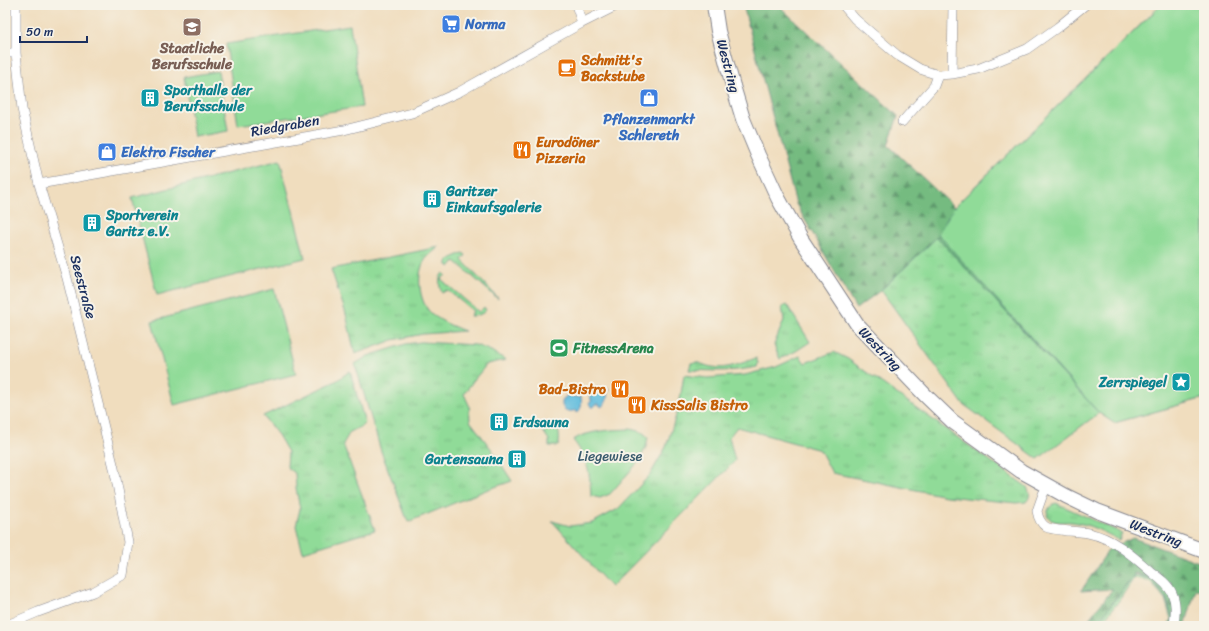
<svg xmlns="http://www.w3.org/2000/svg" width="1209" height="631" viewBox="0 0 1209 631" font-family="Sriracha,sans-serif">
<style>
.grass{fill:url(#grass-tufts);stroke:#56857b}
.forest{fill:url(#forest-firs);stroke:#48756f}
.green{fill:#90db98;stroke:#56857b}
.water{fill:#5fbcdd;stroke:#3d769e}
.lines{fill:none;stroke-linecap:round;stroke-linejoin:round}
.minor-casing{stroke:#86868e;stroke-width:10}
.primary-casing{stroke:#86868e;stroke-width:16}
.minor{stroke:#fff;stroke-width:9}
.primary{stroke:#fff;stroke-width:14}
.labels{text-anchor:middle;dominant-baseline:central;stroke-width:4;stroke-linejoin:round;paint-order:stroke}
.shop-label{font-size:14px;font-weight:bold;fill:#366cbe;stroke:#f7f3e8;text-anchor:start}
.education-label{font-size:14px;font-weight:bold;fill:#785e54;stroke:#f7f3e8}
.food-label{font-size:14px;font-weight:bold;fill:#c56008;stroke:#f7f3e8;text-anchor:start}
.street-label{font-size:14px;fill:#1b2f5e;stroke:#f7f3e8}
.culture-label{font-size:14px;font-weight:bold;fill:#0d838f;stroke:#f7f3e8;text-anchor:start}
.leisure-label{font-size:14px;font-weight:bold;fill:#27864d;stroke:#f7f3e8;text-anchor:start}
.park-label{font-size:14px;fill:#385a6c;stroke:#f7f3e8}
</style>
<defs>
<pattern id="grass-tufts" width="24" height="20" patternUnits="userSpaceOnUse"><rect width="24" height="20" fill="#90db98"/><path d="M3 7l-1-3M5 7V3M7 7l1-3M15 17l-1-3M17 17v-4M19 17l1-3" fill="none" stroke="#7cbc85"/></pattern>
<pattern id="forest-firs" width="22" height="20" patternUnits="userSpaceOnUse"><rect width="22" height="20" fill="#74bb80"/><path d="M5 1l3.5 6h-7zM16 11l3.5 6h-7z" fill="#5e986c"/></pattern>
</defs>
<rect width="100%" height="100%" fill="#f7f3e8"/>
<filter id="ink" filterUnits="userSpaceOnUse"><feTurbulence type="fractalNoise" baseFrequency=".025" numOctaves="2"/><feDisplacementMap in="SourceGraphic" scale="8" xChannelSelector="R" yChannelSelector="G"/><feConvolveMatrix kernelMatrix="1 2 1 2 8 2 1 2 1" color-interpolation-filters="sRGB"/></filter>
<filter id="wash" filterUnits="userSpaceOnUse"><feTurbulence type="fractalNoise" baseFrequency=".012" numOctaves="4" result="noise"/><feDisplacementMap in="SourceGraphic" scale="16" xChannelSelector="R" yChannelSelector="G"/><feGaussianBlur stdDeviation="0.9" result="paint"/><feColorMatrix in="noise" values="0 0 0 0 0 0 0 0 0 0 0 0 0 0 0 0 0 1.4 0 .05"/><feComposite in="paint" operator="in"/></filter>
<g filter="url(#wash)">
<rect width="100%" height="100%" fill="#f0ddbe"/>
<path class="grass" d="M937 237 1099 413 1038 459 963 404 881 290Z
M439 247C434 251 428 256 425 260 416 273 419 300 429 311 437 320 454 327 465 331L423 334 393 340 355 354 346 314 331 269Z
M463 253 466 255 462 260 498 298V299L455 261 450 267 447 265V262L454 257Z
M443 273 446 275 441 279 479 312 484 307 486 310C482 315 476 316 470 316L473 311 447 290 442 293C439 287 438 278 443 273Z
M787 305 810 342 796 351 780 359 774 345 784 320 782 307Z
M421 342 476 345 491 351 506 360 487 364 473 381 464 394 469 405 470 421 492 450 512 481 486 490 408 522 381 451 355 364 368 356 406 344Z
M834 352 848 359 1027 487C1030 494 1031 496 1026 502L1016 503 946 496 832 473 820 450 737 427 729 437 735 461 611 587 552 521 570 526 592 523 618 509 650 475 666 447 679 406 684 375 707 378 745 375 776 367 800 356 805 363Z
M756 358 758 363 757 367C732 372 715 371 689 370L691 363C699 361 704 366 712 367 727 370 742 363 756 358Z
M350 371 365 423 362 426 350 432 343 444 375 530 303 552 296 526 300 509 296 488 295 473 287 467 288 452 278 435 263 416 336 381Z
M1056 503 1122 533 1119 540C1104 532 1089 524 1072 522 1063 521 1052 525 1047 515 1048 509 1050 505 1056 503Z
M1134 575 1151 579 1166 598 1173 619 1170 626H1168L1171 619 1165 599 1150 581 1134 578 1118 602 1099 626H1095Z"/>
<path class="forest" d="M743 5H778L898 116 888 145 954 207 1161 5H1204V398L1114 423 1099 413 937 237 881 290 856 309 796 204Z
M1133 538 1204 564V592L1196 589 1185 626H1170L1173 619 1166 598 1151 579 1134 573V575L1095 626H1083L1113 589 1081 591 1109 549Z"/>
<path class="green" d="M1161 5H1204V398L1114 423 1099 413 938 234 954 207Z
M350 25 362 107 238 125 226 44Z
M218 71 228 131 194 137 184 77Z
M280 160 305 258 157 295 132 198Z
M274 289 296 374 174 405 152 321Z
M554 422C559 429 561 438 558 446H549V440L541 428Z
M630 429 642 432 648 437 646 447 639 461 610 494 600 498 591 496C590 473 588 459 573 440 589 430 611 430 630 429Z"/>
<path class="water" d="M600 387 605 390 607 388 609 390 607 392C608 399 607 403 601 407L599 404H596L594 407H592L589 404 592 400 590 399V393L595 388Z
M568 395 575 397H581C582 404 582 408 577 413L576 410C567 414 559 408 563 399Z"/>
</g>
<g filter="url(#ink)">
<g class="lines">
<defs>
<path id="minor" d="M576 5 582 23
M843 5 855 19 897 55 920 69 938 75 952 74 978 69 1027 49 1058 27 1085 5
M5 53H16
M952 74 953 5
M902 122 934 86 938 75
M39 184 344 130 412 113 459 92 582 23 618 5
M1048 486 1043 494 1037 511C1038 517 1040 523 1046 527 1053 531 1078 531 1088 533 1113 538 1132 555 1150 571 1158 577 1168 584 1172 593 1177 604 1175 615 1174 626
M5 626 38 612 93 592 123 575 128 542 114 468 67 278 39 184 22 109 16 53V5"/>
<path id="primary" d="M714 5 718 31 733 86 743 119 758 155 778 198 801 239 857 324 926 396 952 421 1021 471 1066 496 1097 511 1204 551"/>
</defs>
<use href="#minor" class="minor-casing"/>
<use href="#primary" class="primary-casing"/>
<use href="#minor" class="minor"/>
<use href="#primary" class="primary"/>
</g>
</g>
<defs>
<symbol id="supermarket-square" viewBox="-11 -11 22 22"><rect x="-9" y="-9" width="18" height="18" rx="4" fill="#3f7fe0" stroke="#f7f3e8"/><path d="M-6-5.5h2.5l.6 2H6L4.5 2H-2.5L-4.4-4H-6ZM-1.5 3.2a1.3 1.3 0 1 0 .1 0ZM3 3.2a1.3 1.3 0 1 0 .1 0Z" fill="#fff"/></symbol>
<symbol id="school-square" viewBox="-11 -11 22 22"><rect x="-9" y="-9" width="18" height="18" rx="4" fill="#8d6e63" stroke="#f7f3e8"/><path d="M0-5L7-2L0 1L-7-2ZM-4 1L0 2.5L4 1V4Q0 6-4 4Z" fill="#fff"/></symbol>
<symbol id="cafe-square" viewBox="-11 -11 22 22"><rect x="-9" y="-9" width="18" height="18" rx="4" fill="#e8710a" stroke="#f7f3e8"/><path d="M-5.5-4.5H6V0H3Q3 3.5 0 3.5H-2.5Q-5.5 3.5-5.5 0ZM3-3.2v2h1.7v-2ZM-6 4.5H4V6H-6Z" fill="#fff"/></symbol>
<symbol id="building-square" viewBox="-11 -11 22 22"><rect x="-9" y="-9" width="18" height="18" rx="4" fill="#0f9aa8" stroke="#f7f3e8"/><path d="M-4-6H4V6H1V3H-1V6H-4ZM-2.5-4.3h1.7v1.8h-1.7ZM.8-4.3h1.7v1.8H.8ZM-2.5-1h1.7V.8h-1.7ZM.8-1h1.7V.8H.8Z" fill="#fff"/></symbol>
<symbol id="shop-square" viewBox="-11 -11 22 22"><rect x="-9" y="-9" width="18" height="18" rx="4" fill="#3f7fe0" stroke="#f7f3e8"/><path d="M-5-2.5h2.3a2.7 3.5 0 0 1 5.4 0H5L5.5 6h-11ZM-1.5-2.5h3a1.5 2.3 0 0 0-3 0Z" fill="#fff"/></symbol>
<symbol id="restaurant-square" viewBox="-11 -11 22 22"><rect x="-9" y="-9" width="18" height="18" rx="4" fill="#e8710a" stroke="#f7f3e8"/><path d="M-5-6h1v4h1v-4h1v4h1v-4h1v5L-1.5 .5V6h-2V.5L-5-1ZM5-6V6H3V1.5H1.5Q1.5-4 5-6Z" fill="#fff"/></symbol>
<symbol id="stadium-square" viewBox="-11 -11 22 22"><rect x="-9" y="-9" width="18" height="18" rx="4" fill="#2e9e5b" stroke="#f7f3e8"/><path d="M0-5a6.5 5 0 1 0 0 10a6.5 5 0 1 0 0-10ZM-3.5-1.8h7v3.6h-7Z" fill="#fff"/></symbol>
<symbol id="sight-square" viewBox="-11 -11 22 22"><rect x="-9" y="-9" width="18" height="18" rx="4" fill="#0f9aa8" stroke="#f7f3e8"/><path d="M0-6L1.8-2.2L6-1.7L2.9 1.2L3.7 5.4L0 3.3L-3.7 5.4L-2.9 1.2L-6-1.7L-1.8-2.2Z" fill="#fff"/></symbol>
</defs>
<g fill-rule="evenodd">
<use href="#supermarket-square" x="440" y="13" width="22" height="22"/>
<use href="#school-square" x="181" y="16" width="22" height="22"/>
<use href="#cafe-square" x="556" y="57" width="22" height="22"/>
<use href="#building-square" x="139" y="87" width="22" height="22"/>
<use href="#shop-square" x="638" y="87" width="22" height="22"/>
<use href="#restaurant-square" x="511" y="139" width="22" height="22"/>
<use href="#shop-square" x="96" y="141" width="22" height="22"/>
<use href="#building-square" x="421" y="188" width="22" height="22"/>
<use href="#building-square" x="81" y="212" width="22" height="22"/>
<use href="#stadium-square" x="548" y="337" width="22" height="22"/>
<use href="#sight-square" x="1170" y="371" width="22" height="22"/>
<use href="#restaurant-square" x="609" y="378" width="22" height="22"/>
<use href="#restaurant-square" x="626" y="394" width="22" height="22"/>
<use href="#building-square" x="488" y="411" width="22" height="22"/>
<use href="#building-square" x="506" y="448" width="22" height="22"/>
</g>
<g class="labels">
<g class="shop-label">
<text x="465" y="24">Norma</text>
<text x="649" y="119" text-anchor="middle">Pflanzenmarkt<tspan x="649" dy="16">Schlereth</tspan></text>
<text x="121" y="152">Elektro Fischer</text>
</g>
<g class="education-label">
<text x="192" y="48">Staatliche<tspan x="192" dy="16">Berufsschule</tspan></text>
</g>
<g class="food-label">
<text x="581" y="60">Schmitt's<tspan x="581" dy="16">Backstube</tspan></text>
<text x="536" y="142">Eurodöner<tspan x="536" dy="16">Pizzeria</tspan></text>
<text x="606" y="389" text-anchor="end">Bad-Bistro</text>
<text x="651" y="405">KissSalis Bistro</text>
</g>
<g class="street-label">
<text transform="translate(728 66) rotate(75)">Westring</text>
<text transform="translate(285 126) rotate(-10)">Riedgraben</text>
<text transform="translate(83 287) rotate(75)">Seestraße</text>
<text transform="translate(880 349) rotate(46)">Westring</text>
<text transform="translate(1156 533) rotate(21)">Westring</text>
</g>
<g class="culture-label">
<text x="164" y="90">Sporthalle der<tspan x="164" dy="16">Berufsschule</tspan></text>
<text x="446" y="191">Garitzer<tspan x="446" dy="16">Einkaufsgalerie</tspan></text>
<text x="106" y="215">Sportverein<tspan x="106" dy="16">Garitz e.V.</tspan></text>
<text x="1167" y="382" text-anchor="end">Zerrspiegel</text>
<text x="513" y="422">Erdsauna</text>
<text x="503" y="459" text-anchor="end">Gartensauna</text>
</g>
<g class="leisure-label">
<text x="573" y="348">FitnessArena</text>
</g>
<g class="park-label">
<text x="610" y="456">Liegewiese</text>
</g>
</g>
<rect width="1209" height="631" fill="none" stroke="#f7f3e8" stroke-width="20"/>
<path d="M20 36v6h67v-6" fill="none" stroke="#1b2f5e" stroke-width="2"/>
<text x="26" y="36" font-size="12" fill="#1b2f5e" stroke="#f7f3e8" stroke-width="3" paint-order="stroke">50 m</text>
</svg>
